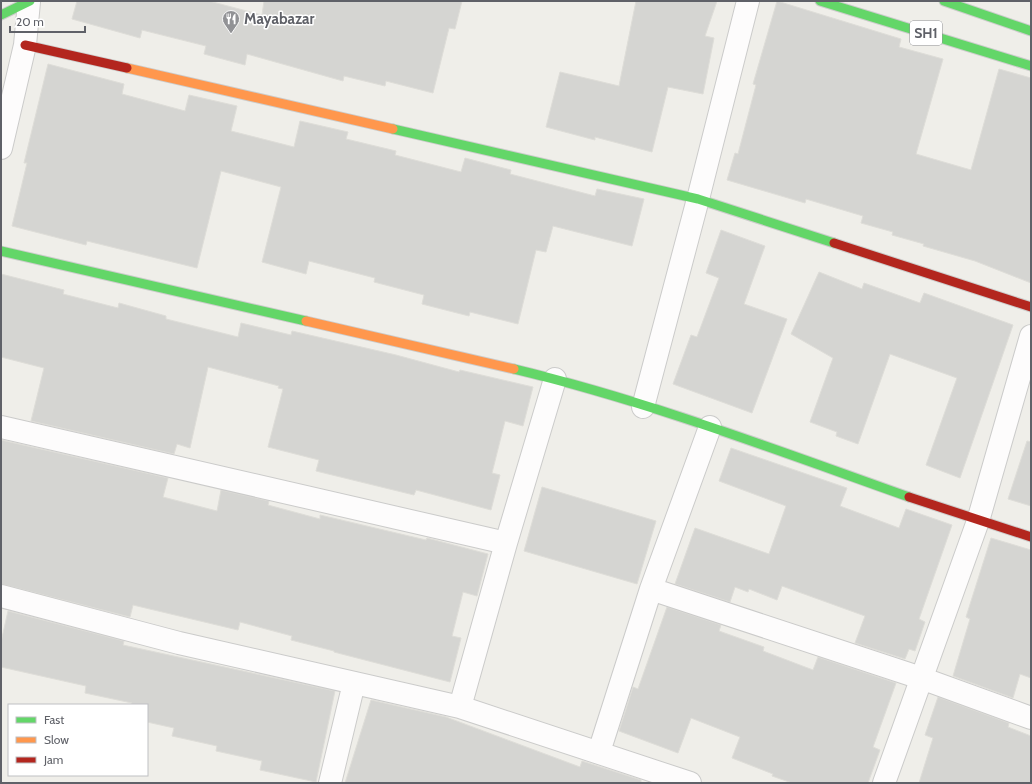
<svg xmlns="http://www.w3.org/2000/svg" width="1032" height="784" viewBox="0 0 1032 784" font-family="Cabin,sans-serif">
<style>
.building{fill:#d5d5d2;stroke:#deddd8}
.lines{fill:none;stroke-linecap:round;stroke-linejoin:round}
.street-casing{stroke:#cbcbca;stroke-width:24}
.fast-casing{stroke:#cccccb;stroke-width:11}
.slow-casing{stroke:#cccccb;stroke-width:11}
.jam-casing{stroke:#cccccb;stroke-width:11}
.street{stroke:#fdfcfc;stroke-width:22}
.fast{stroke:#63d668;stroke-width:9}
.slow{stroke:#ff974d;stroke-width:9}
.jam{stroke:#b3261e;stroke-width:9}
.labels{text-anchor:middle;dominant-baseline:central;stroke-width:3;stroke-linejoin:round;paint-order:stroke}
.shield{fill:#fff;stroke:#8f9095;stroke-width:1}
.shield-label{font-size:14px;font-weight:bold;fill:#5f6168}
.poi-label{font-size:15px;font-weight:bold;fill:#5f6168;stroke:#fff;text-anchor:start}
</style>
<rect width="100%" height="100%" fill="#efeee9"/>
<path class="building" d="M77 1H209L262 15 264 1H462L455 29 449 28 433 93 386 81 385 86 344 76 343 81 247 54 245 65 204 54 206 46 142 30 140 38 72 19Z
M636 1H717L705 36 714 38 703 94 668 87 652 152 595 137V140L546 127 560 72 619 86Z
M777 1 901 39 899 47 943 59 916 154 971 170 999 69 1031 78V283L975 261 923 246 924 244 892 235 893 232 861 223 863 216 806 199 805 203 727 180 735 153 738 154 756 85 753 84Z
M48 64 124 84 122 94 185 111 189 95 237 106 231 131 294 147 300 121 348 132 346 139 396 151 395 155 461 172 465 158 511 170 510 174 595 196 597 189 644 199 632 246 553 226 546 252 536 250 518 324 470 312 469 316 422 304 424 295 374 282 375 278 309 261 306 274 262 262 281 187 221 171 197 268 87 241 86 245 12 226 27 163H24Z
M721 230 765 246 744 304 787 319 752 413 673 384 691 335 697 337 719 278 706 273Z
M819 272 862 289 864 283 920 303 924 293 1013 325 960 478 926 465 957 378 890 354 858 444 836 436 837 432 810 422 833 358 791 334Z
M1 274 64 290 63 294 118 308 119 303 166 316V319L238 337 241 323 291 335 292 331 396 355 459 372 460 370 533 387 523 426 505 421 492 473 500 475 491 510 416 490 414 495 316 471 319 460 268 447 283 389 278 388 279 386 208 367 190 448 177 444 174 454 31 421 44 368 1 357Z
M1 440 168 478 163 497 217 511 221 490 269 501 268 505 320 519V515L426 540 427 538 488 554 477 596 463 592 452 636 461 638 450 682 334 652V651L291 640 292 636 240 622 238 630 133 605 130 617 1 584Z
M1027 441 1031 442V506L1008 499Z
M731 448 847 488 840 506 899 528 906 509 952 525 919 619 925 622 915 651 909 649 905 659 855 643 865 616 782 586 777 600 749 589 748 592 735 587 730 602 675 584 695 528 769 554 786 506 719 481Z
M542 487 656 521 637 584 524 551Z
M991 538 1031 550V678L1020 674 1013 698 953 676 970 619 966 617Z
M667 607 721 625 719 631 764 647 763 651 813 670 818 657 896 683 873 747 880 750 868 783H792L772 776 773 774 732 758 740 737 691 718 678 753 619 731 633 687 638 689Z
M8 611 124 641 123 645 335 691 316 782 260 770 262 761 216 751 217 746 172 736 174 728 147 722V705H131L132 703 85 693 86 686 1 667V642Z
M938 697 1009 723 1008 727 1031 736V783H919L933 738 925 735Z
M371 700 446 717 580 767 582 761 641 780V783H345Z"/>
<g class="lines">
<defs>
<path id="street" d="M1 148 25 45 29 2
M643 407 698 199 748 1
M1 427 506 543
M651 589 921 678 1031 718
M1 596 179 643 460 707 690 783
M460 707 506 543 555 379
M599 752 651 589 710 427
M330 783 354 683
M884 783 978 521 1031 336"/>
<path id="fast" d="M820 1 1031 66
M944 1 1031 31
M1 15 30 1
M393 129 698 199 834 243
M1 251 306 321
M514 369C648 401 779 451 909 497"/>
<path id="slow" d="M127 68 393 129
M306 321 514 369"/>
<path id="jam" d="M25 45 127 68
M834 243 1031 307
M909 497 1031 537"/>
</defs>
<use href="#street" class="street-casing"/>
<use href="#fast" class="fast-casing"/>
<use href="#slow" class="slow-casing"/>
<use href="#jam" class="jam-casing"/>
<use href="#street" class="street"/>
<use href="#fast" class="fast"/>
<use href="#slow" class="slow"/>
<use href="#jam" class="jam"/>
</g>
<defs>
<symbol id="restaurant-pin" viewBox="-11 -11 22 30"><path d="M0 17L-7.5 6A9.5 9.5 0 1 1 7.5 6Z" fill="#919295" stroke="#fff"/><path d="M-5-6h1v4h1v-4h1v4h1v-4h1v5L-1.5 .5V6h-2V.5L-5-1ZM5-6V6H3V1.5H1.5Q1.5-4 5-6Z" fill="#fff"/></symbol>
</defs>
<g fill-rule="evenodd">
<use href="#restaurant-pin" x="221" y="9" width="20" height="27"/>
</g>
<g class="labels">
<rect class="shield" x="910" y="21" width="32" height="24" rx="3"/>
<g class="shield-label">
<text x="926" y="33">SH1</text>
</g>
<g class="poi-label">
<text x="244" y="19">Mayabazar</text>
</g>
</g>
<rect width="1032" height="784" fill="none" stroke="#5f6168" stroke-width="4"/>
<rect x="8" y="704" width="140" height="72" fill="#ffffff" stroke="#bfc0c3"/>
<rect x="16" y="717" width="20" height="6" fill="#63d668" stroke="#bfc0c3"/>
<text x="44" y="724" font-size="12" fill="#5f6168">Fast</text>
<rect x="16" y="737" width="20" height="6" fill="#ff974d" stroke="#bfc0c3"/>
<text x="44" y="744" font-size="12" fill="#5f6168">Slow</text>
<rect x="16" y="757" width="20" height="6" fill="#b3261e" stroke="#bfc0c3"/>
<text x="44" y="764" font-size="12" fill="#5f6168">Jam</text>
<path d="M10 26v6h75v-6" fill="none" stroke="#5f6168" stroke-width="2"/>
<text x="16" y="26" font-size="12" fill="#5f6168" stroke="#ffffff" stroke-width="3" paint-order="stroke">20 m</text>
</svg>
